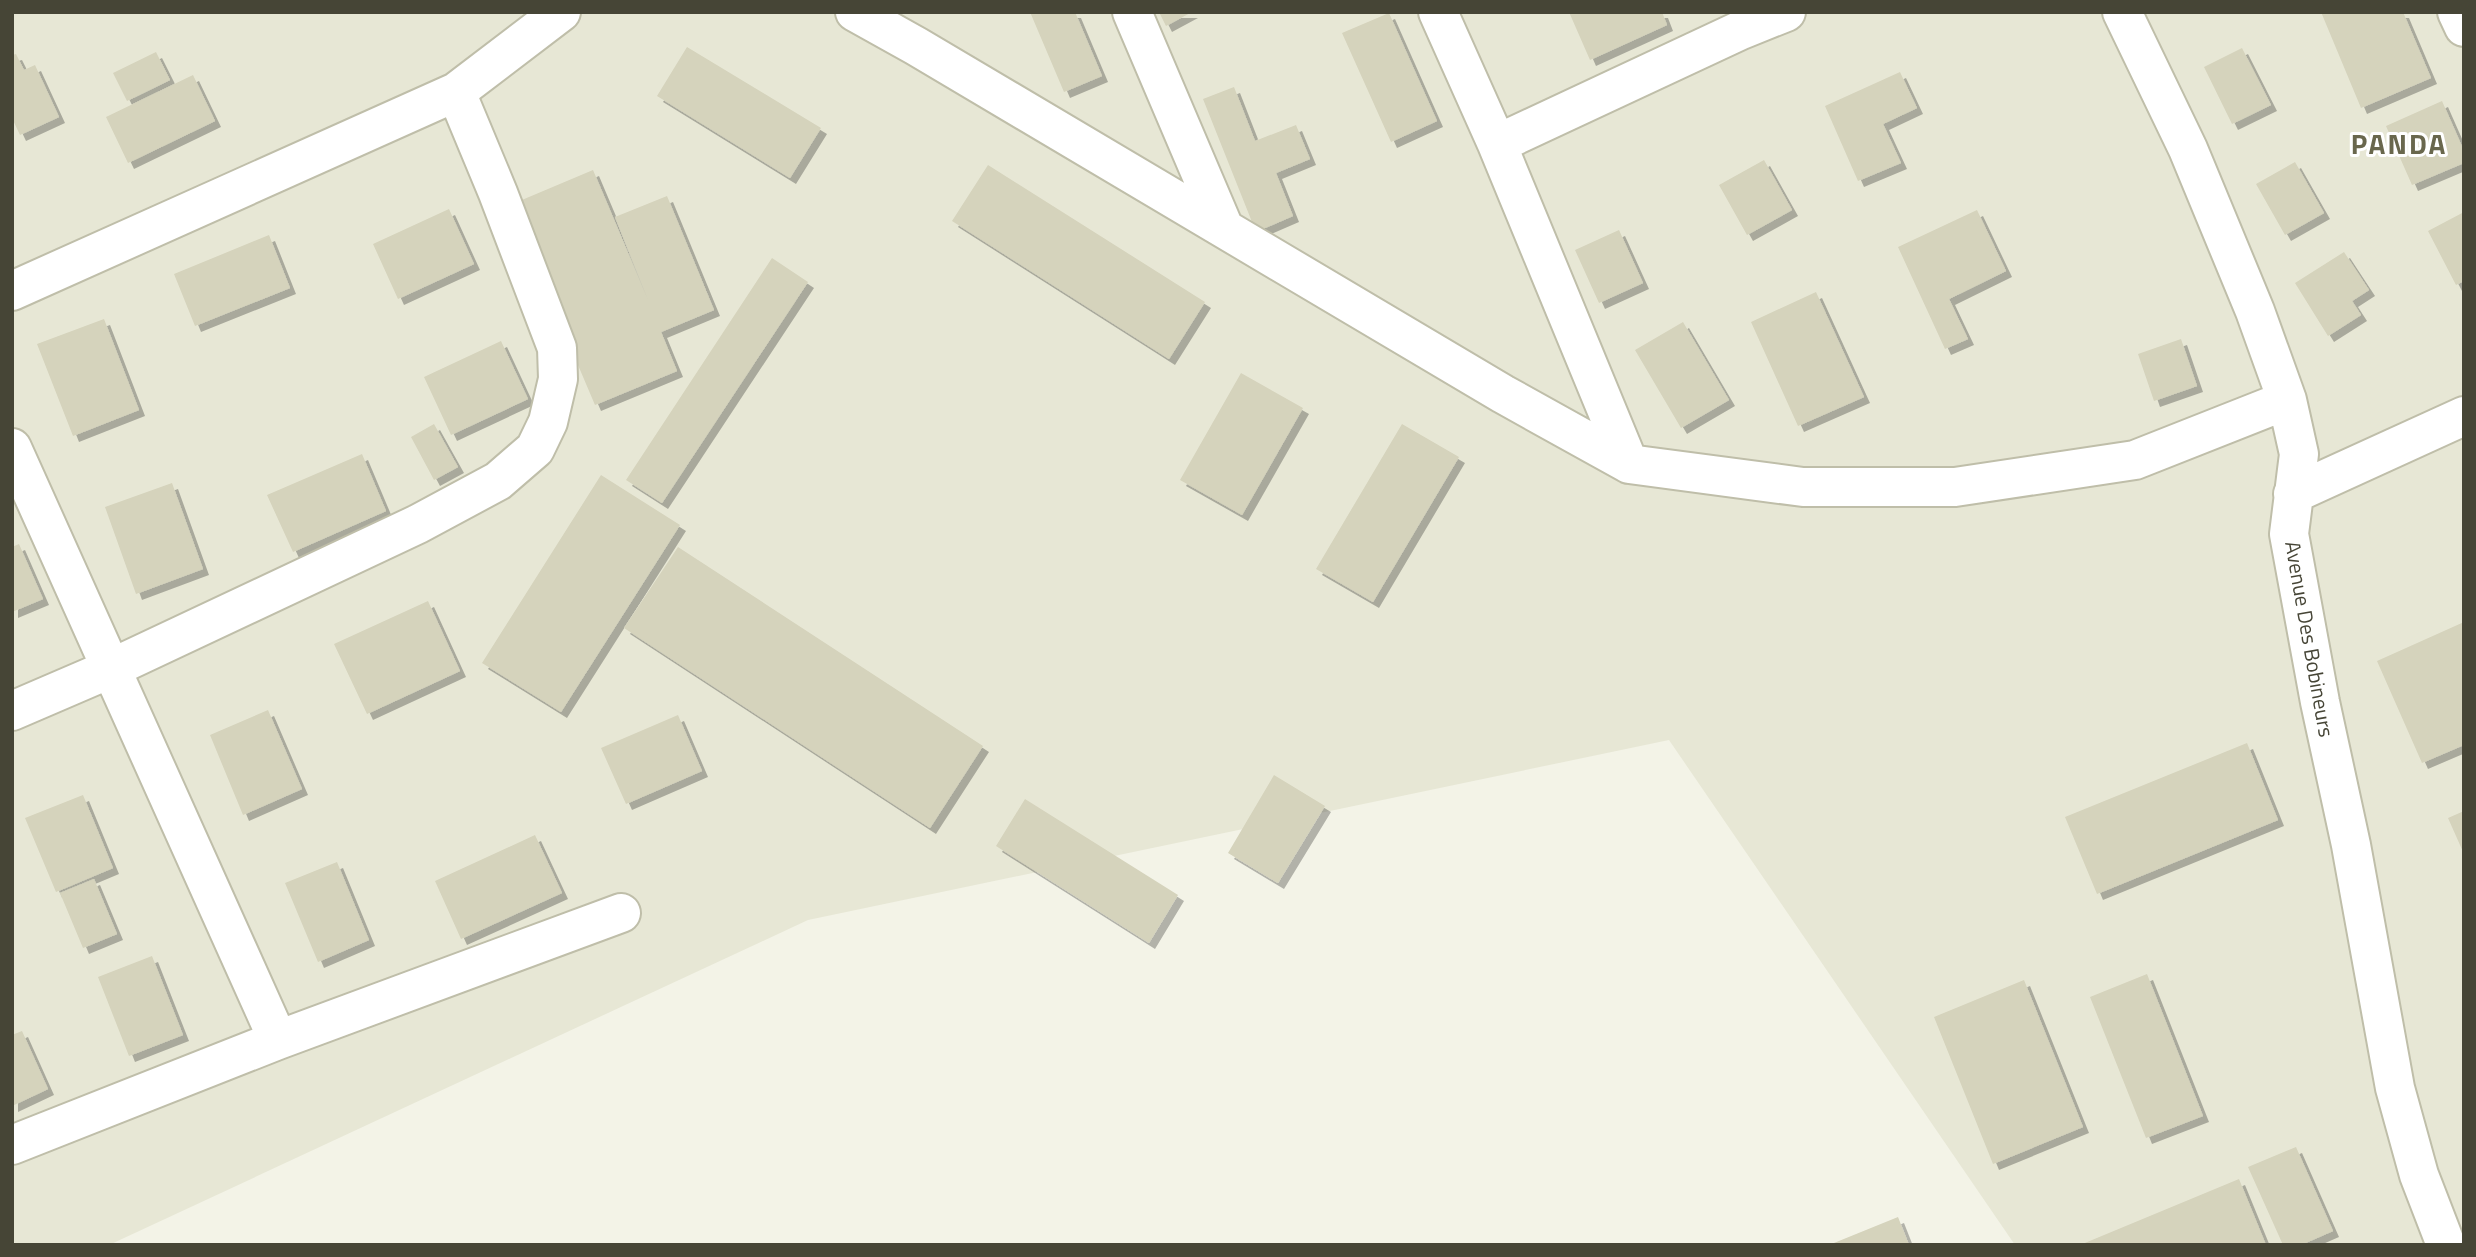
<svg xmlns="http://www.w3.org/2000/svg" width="2476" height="1257" viewBox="0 0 2476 1257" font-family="'Titillium Web',sans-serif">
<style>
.residential{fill:#e7e7d5}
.building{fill:#d5d3bc;filter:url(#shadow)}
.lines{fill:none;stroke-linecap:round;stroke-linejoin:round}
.minor-casing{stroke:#bfbea9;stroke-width:42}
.minor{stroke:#fff;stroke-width:38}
.labels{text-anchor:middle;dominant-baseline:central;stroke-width:6;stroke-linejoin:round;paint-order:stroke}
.street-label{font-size:21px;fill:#464536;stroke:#fff}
.district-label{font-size:28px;font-weight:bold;letter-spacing:2px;fill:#69674d;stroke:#fff}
</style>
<defs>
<filter id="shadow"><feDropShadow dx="6" dy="6" stdDeviation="0" flood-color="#0004"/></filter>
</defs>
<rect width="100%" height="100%" fill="#f3f3e7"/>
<path class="residential" d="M12 12H2464V1245H2015L1669 740 808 920 109 1245H12Z"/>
<path class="building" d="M1030 12H1075L1102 76 1064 92Z
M1159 12H1192L1166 26Z
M1569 12H1662L1667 25 1590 60Z
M2321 12H2403L2431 78 2361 108Z
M1389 13 1437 121 1391 142 1342 33Z
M687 47 821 128 790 178 657 96Z
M2242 48 2271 105 2232 124 2204 67Z
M156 52 170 80 127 101 113 73Z
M16 54 24 70 35 65 59 117 20 135 12 118V55Z
M1900 72 1917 108 1883 124 1901 163 1858 181 1825 106Z
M193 75 215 121 128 163 106 117Z
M1234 87 1255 141 1296 125 1310 159 1276 173 1293 216 1256 232 1203 99Z
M2442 101 2464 151V163L2412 185 2386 126Z
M1764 160 1792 210 1747 235 1719 185Z
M2295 162 2324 213 2285 235 2256 184Z
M988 165 1205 302 1169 359 952 221Z
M593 170 648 300 615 217 667 196 714 310 661 332 677 371 595 405 510 205Z
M449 209 474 264 398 299 373 244Z
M1977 210 2006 271 1949 299 1968 339 1945 349 1898 247Z
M2464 212V281L2456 285 2428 231Z
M1619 230 1643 283 1599 303 1575 250Z
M269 235 290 288 195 326 174 274Z
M2344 252 2369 290 2352 301 2361 315 2328 336 2295 283Z
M772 258 808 282 662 503 626 480Z
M1816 292 1864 397 1798 426 1751 322Z
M104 319 139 410 73 436 37 344Z
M1683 322 1729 400 1681 428 1635 350Z
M2181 339 2197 386 2154 401 2138 354Z
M501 341 528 399 451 435 424 377Z
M1241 373 1303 408 1242 515 1180 480Z
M434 424 458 467 434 480 411 437Z
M1402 424 1459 457 1373 602 1316 569Z
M362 454 386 511 293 552 267 495Z
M601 475 680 525 561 712 482 663Z
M172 483 203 569 136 594 105 507Z
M19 544 43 599 12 612V547Z
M678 547 983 746 930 828 624 628Z
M428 601 460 671 367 714 334 644Z
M2464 622V745L2422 763 2377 661Z
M268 710 302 789 243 815 210 735Z
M678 715 702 771 626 804 601 748Z
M2247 743 2278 820 2097 894 2065 817Z
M1274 775 1325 806 1278 883 1228 853Z
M83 795 113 868 56 892 25 818Z
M1025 799 1178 895 1149 943 996 846Z
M2464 811V854L2448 818Z
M535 835 562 893 461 939 435 881Z
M337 862 369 940 318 962 285 883Z
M94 879 117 934 83 948 60 893Z
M152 956 183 1035 129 1056 98 977Z
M2147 974 2203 1116 2146 1138 2090 997Z
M2024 980 2083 1127 1993 1164 1934 1017Z
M22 1031 48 1089 12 1106V1035Z
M2296 1147 2333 1231 2301 1245H2283L2248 1167Z
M2239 1179 2266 1245H2080Z
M1898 1217 1909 1245H1829Z"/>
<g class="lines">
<defs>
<path id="minor" d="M855 12 916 46 1503 394 1629 464 1803 487H1955L2135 460 2287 400
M1132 12 1224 228
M1438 12 1497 144 1629 464
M2122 12 2188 149 2255 311 2287 400 2299 454 2289 534 2320 702 2351 845 2395 1088 2419 1175 2446 1245
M2457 12 2464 27
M1497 144 1741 30 1786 12
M12 291 456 92 561 12
M12 448 278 1040
M2293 494 2464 416
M12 711 112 668 418 524 498 481 535 449 548 422 558 379 557 348 498 193 456 92
M12 1145 278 1040 621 913"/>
</defs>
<use href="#minor" class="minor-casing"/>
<use href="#minor" class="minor"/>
</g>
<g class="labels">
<g class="street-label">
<text transform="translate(2310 639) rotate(80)">Avenue Des Bobineurs</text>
</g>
<g class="district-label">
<text x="2399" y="143">PANDA</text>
</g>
</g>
<rect width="2476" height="1257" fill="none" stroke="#464536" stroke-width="28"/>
</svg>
